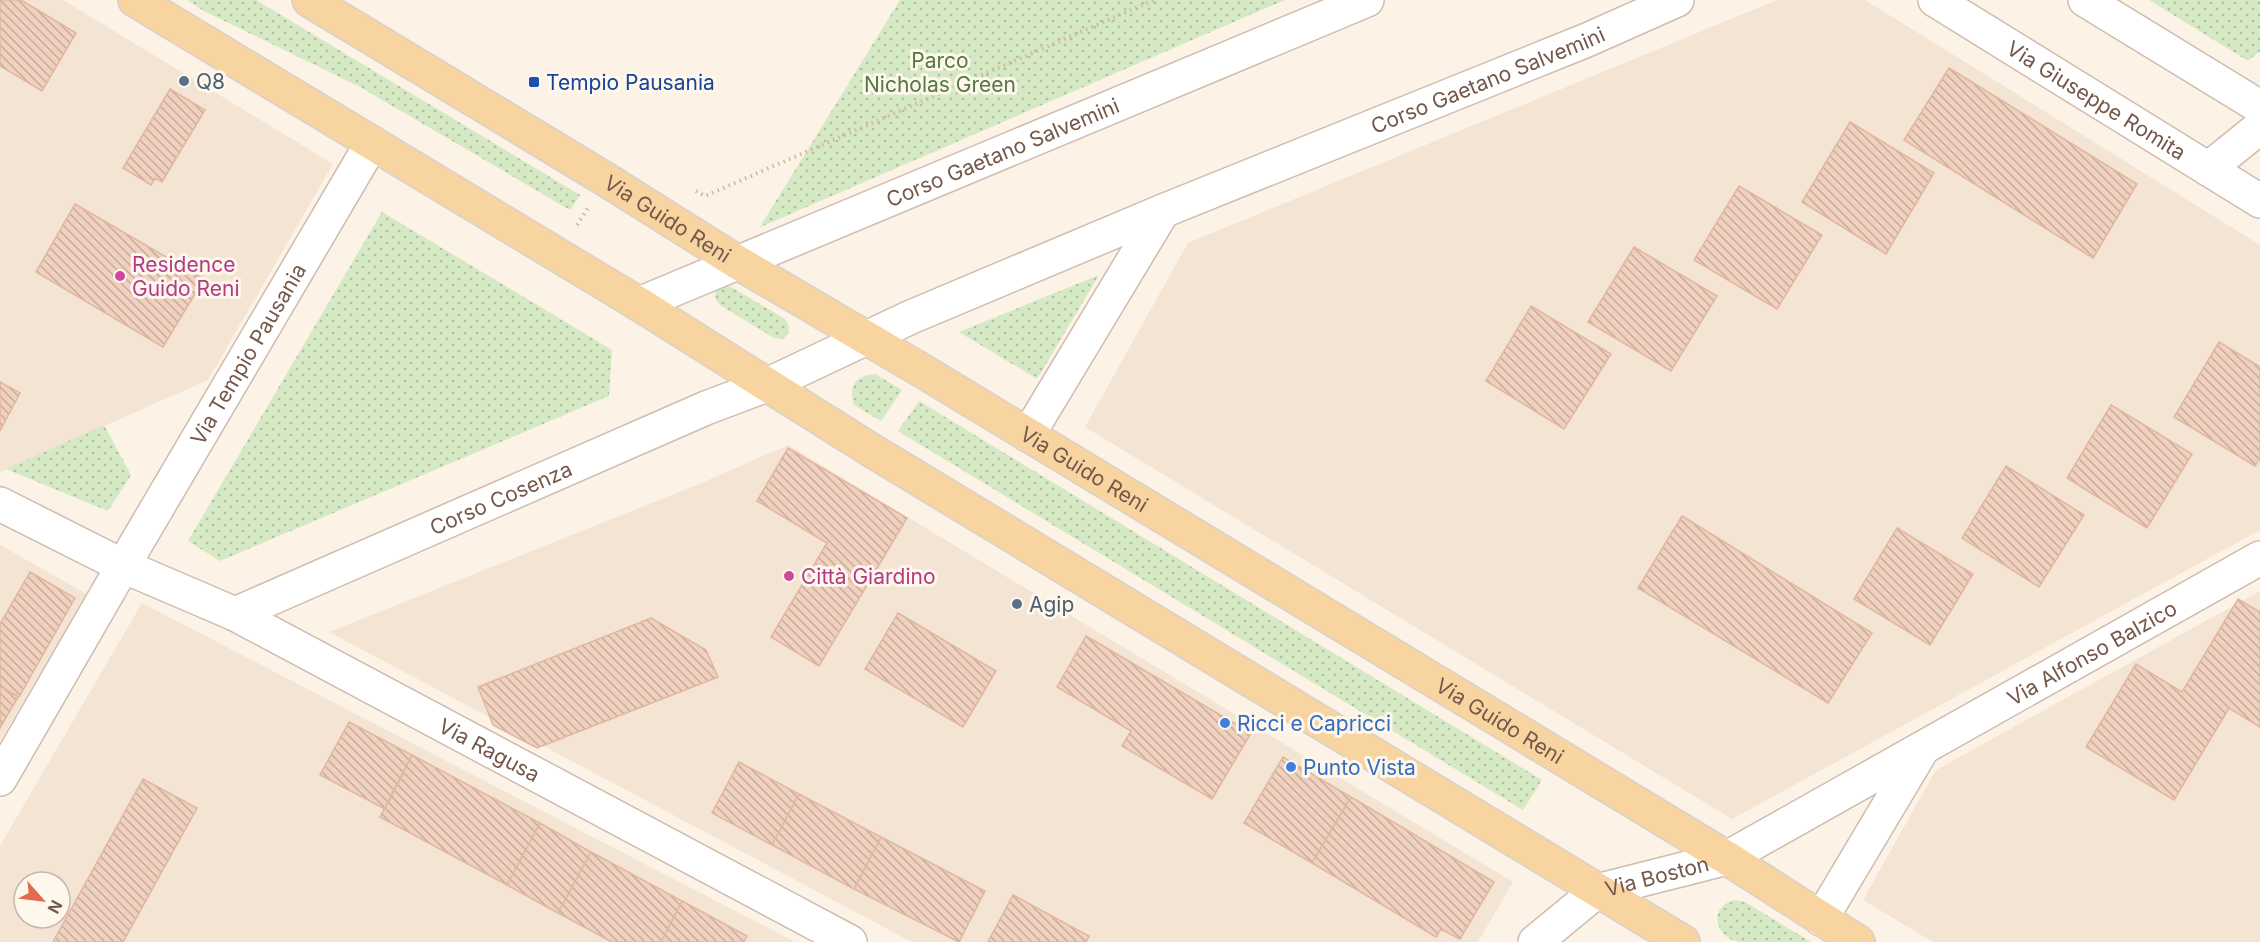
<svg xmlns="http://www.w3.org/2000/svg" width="2260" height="942" viewBox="0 0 2260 942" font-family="Inter,sans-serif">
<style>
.residential{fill:#f3e4d4;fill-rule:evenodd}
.grass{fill:url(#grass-dots)}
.building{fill:url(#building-back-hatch);stroke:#e2b69f;stroke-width:1.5}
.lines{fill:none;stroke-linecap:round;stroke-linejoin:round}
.minor-casing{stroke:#cfbcaf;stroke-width:36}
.major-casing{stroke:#d8d0cd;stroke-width:36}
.path{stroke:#d5b4a1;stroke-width:4;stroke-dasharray:1.5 4.5;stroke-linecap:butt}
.minor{stroke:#fff;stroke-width:33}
.major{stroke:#f8d4a0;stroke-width:33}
.service-dot{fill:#5c6f8a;stroke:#fef7ec;stroke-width:2}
.transit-dot{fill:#1a4fb4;stroke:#fef7ec;stroke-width:2}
.hotel-dot{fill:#d1479c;stroke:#fef7ec;stroke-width:2}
.shop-dot{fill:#3f7fe0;stroke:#fef7ec;stroke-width:2}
.labels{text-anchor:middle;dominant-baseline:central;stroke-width:6;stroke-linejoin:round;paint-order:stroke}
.park-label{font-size:21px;fill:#557943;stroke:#fef7ec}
.street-label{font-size:21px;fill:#74584b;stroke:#fef7ec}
.service-label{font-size:21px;fill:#4e5e75;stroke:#fef7ec;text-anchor:start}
.transit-label{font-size:21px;fill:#164399;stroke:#fef7ec;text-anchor:start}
.hotel-label{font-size:21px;fill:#b23c85;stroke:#fef7ec;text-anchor:start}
.shop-label{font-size:21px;fill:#366cbe;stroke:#fef7ec;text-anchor:start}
</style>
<defs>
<pattern id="grass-dots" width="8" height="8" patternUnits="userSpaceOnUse" patternTransform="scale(1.5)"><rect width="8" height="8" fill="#d5e9c4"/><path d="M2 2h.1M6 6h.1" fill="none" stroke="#b1c0a1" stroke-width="1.8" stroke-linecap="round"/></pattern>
<pattern id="building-back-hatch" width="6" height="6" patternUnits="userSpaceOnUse" patternTransform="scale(1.5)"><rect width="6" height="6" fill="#f0d0be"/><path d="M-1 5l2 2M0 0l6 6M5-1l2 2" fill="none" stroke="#c7ac9c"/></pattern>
</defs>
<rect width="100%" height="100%" fill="#fcf2e6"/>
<path class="residential" d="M0 0H63L333 164 208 380 0 472Z
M1777 0H1865L2260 245V530L1732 819 1085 427 1188 243Z
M788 445 1513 882 1478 942H912L329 632 704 482Z
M0 545 87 594 0 741Z
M2260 591V942H1933L1863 900 1936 770Z
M142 603 795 942H0V846ZM24 882H60V918H24Z"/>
<path class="grass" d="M187 0H256L580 195 570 210 360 87 204 11Z
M900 0H1285L760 227Z
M2149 0H2260V51L2248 61Z
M382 212 612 350 609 396 220 561 188 541Z
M1099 275 1037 379 959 332Z
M722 285 731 287 785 319 789 327 788 335 782 339 774 338 720 305 715 298 716 290Z
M875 374 902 390 881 421 854 405C848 385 855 377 875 374Z
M919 401 1542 780 1523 810 898 431Z
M104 425 131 475 108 511 6 469Z
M1736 900 1745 902 1811 942C1788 942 1763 942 1740 942 1716 939 1706 906 1736 900Z"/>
<path class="building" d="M0 0H21L76 33 42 91 0 66Z
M1949 68 2137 184 2093 258 1904 140Z
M170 89 205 110 162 182 155 178 151 185 123 168Z
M1850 122 1934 173 1886 254 1802 202Z
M1739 186 1822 235 1777 309 1694 260Z
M75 204 204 279 163 347 36 272Z
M1634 247 1717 296 1671 371 1588 322Z
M1531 306 1611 354 1564 429 1486 381Z
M2219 342 2260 367V458L2255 466 2174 417Z
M0 382 20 393 0 431Z
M2111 405 2192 454 2147 528 2067 478Z
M788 448 907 518 819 666 771 637 827 543 757 501Z
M2006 466 2084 515 2039 587 1962 538Z
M1682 516 1872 633 1828 703 1638 588Z
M1897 528 1973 574 1930 645 1854 599Z
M30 572 75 598 19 697 0 686V624Z
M2238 599 2260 612V727L2229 708 2174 800 2086 747 2136 664 2182 692Z
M898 613 996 671 963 727 865 669Z
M651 618 706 650 718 677 537 748 493 725 478 687Z
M1086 636 1251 733 1212 799 1122 746 1131 731 1057 687Z
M0 686 18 697 0 728Z
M349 722 412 755 385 809 320 775Z
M412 755 540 823 507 885 380 817Z
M1283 757 1351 797 1312 863 1244 823Z
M739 762 799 794 772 845 712 813Z
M143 779 197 808 123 942H53Z
M799 794 881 837 854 889 772 845Z
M1351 797 1494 882 1460 939 1441 929 1436 937 1312 863Z
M540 823 591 852 558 913 507 885Z
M881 837 985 891 959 942 854 889Z
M591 852 682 901 661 942H612L558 913Z
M1013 895 1089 936 1086 942H988Z
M682 901 747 936 744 942H661Z"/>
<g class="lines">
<defs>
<g id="minor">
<path id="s1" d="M1935 0 2260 201"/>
<path d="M2085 0 2260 107"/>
<path d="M2208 169 2260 127"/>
<path id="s2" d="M639 304 1367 0"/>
<path d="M1028 435 1163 211"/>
<path id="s3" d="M0 504 123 566 235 614 850 942"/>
<path id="s4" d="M235 614 706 408 767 385 911 317 1163 211 1587 40 1677 0"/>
<path id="s5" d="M0 779 123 566 372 143"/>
<path d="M1821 919 1923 748"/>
<path id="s6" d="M1535 942 1597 891 1727 858 2260 558"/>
</g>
<g id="major">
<path d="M135 0 639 304 871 450 1683 942"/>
<path id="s7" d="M309 0 605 179 737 262 926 373 1727 858 1858 942"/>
</g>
</defs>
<use href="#minor" class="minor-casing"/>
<use href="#major" class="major-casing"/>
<path class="path" d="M696 191 705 196 1154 0
M577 225 588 208"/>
<use href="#minor" class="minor"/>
<use href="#major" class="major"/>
</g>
<g class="service-dot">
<circle cx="184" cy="81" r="6"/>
<circle cx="1017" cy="604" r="6"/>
</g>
<rect class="transit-dot" x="528" y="76" width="12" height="12" rx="3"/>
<g class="hotel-dot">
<circle cx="120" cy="276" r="6"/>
<circle cx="789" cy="576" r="6"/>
</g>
<g class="shop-dot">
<circle cx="1225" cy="723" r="6"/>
<circle cx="1291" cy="767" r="6"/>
</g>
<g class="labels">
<g class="park-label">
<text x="940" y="60">Parco<tspan x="940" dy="24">Nicholas Green</tspan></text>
</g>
<g class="street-label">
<text stroke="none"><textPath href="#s4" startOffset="1362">Corso Gaetano Salvemini</textPath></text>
<text stroke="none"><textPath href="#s1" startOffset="190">Via Giuseppe Romita</textPath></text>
<text stroke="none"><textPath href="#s2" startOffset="394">Corso Gaetano Salvemini</textPath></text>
<text stroke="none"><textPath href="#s7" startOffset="420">Via Guido Reni</textPath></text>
<text stroke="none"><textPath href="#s5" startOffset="492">Via Tempio Pausania</textPath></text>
<text stroke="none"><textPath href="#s7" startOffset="906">Via Guido Reni</textPath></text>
<text stroke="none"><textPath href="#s4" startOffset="290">Corso Cosenza</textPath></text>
<text stroke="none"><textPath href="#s6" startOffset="633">Via Alfonso Balzico</textPath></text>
<text stroke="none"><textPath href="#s7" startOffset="1392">Via Guido Reni</textPath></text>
<text stroke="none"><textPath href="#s3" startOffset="548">Via Ragusa</textPath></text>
<text stroke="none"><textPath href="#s6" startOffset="142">Via Boston</textPath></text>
</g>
<g class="service-label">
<text x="196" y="81">Q8</text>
<text x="1029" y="604">Agip</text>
</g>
<g class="transit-label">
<text x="546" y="82">Tempio Pausania</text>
</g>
<g class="hotel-label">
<text x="132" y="264">Residence<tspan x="132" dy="24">Guido Reni</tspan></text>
<text x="801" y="576">Città Giardino</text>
</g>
<g class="shop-label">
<text x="1237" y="723">Ricci e Capricci</text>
<text x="1303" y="767">Punto Vista</text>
</g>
</g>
<g transform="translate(42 900) rotate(118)"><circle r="28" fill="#fef7ec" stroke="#c7b7ac" stroke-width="1.5"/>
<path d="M0-4.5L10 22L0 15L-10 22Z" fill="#e26a4f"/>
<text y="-9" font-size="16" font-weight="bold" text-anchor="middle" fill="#74584b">N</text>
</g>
</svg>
